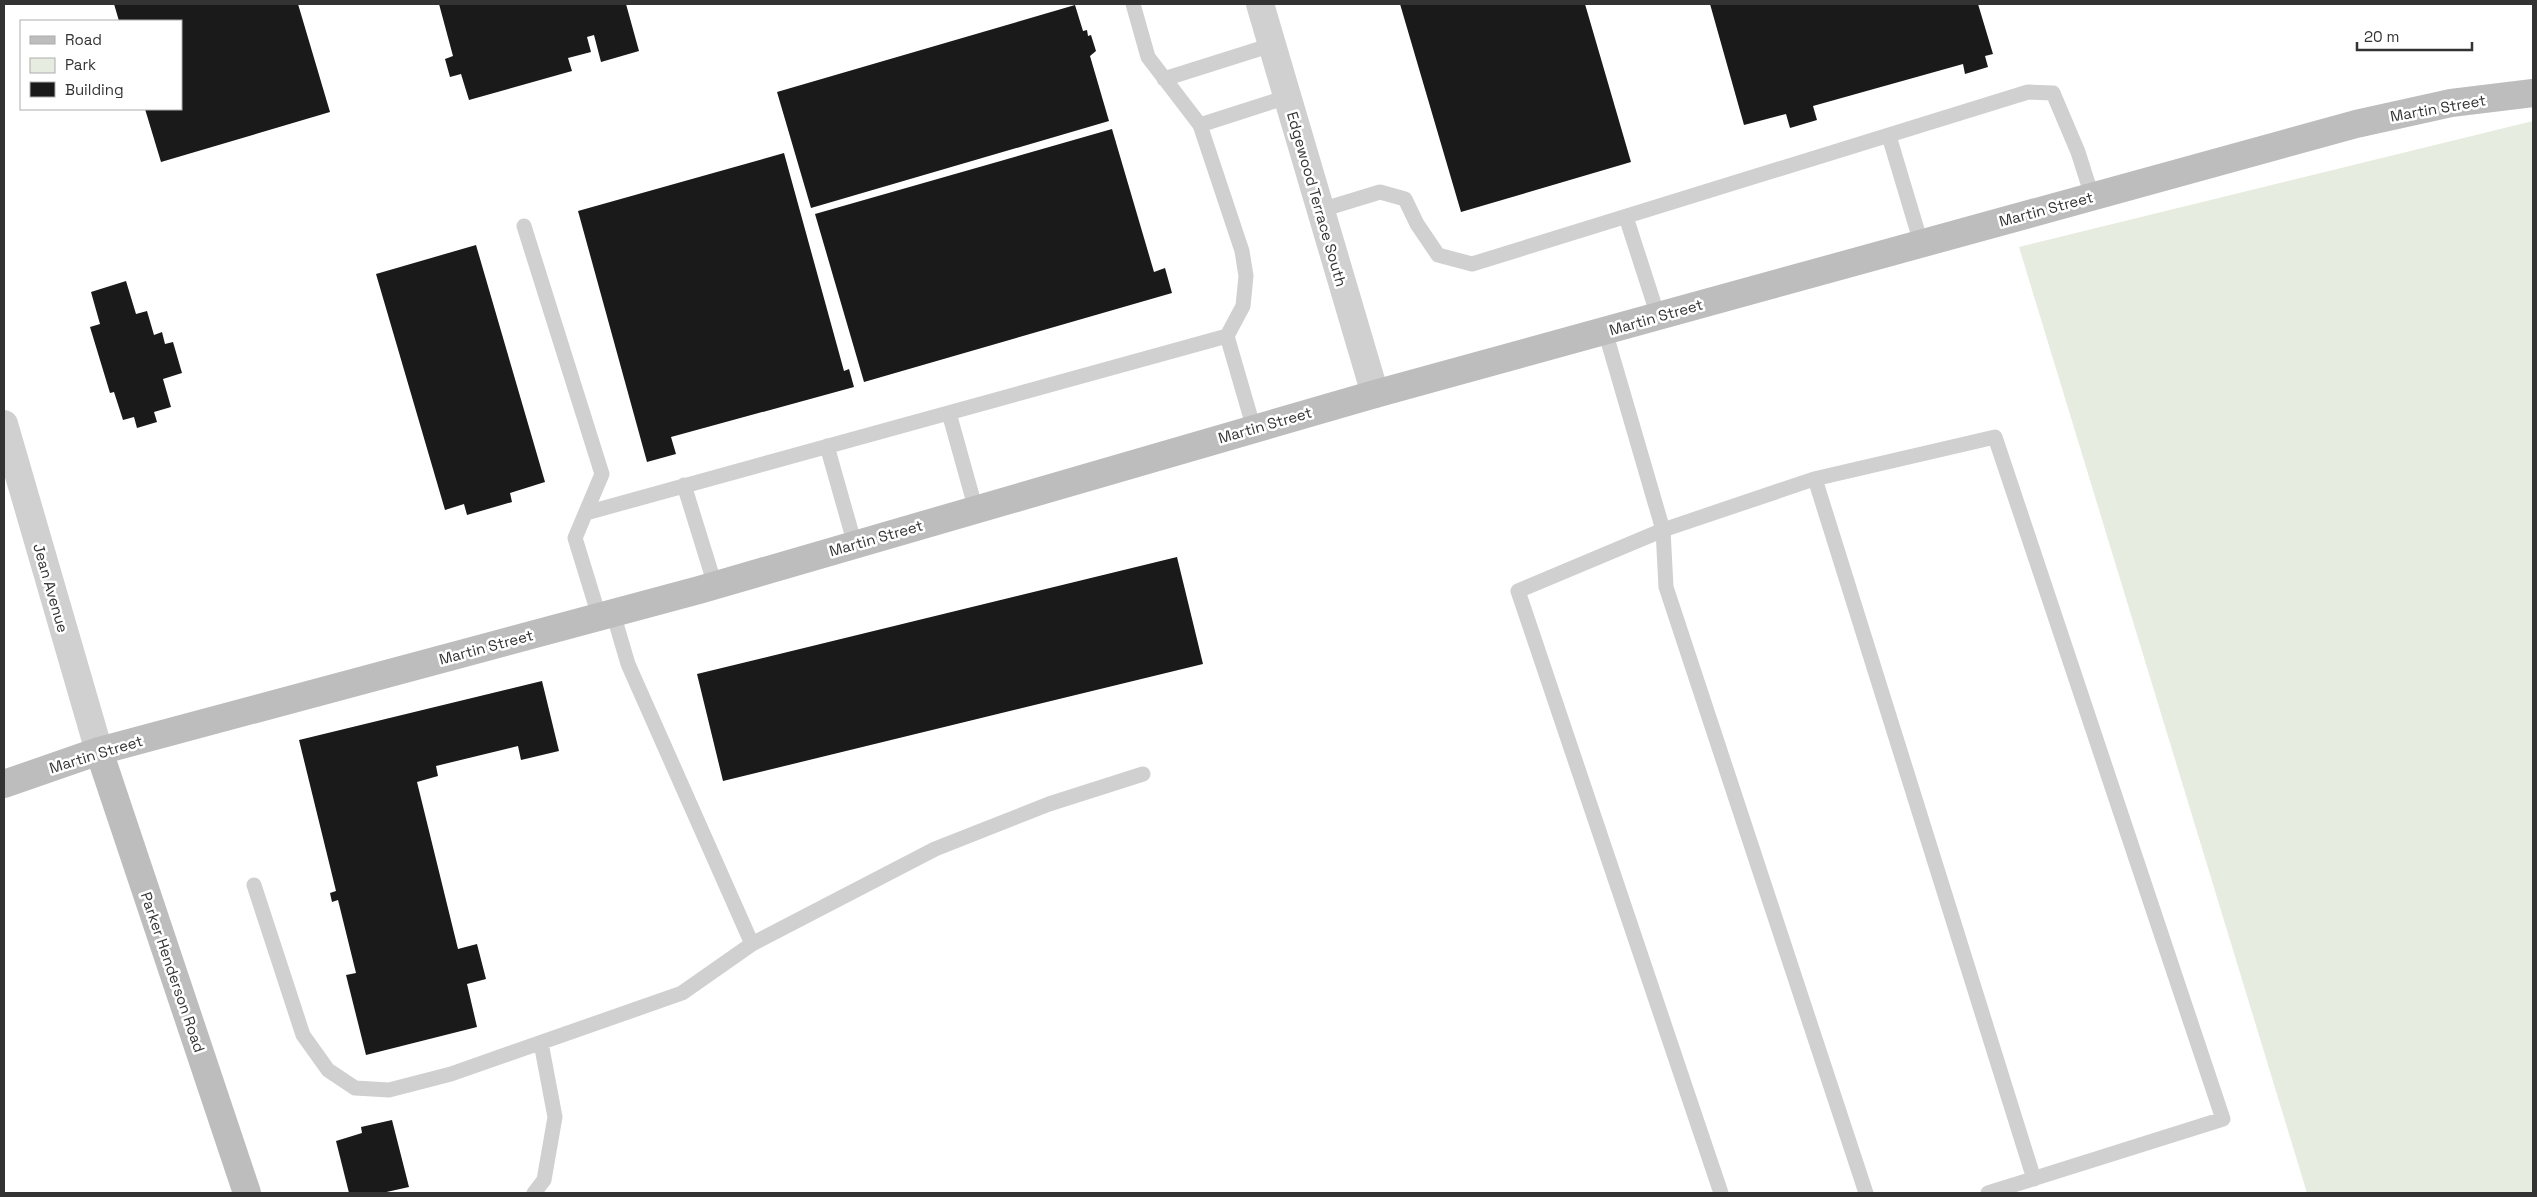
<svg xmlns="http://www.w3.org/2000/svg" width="2537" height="1197" viewBox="0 0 2537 1197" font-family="'Space Grotesk',sans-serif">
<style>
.green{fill:#e6ecdf}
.building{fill:#1a1a1a}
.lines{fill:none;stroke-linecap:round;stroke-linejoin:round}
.lane{stroke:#d0d0d0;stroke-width:15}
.street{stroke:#d0d0d0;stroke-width:28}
.secondary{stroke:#bdbdbd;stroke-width:28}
.labels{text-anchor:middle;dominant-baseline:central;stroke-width:5;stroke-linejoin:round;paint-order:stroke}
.street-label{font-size:15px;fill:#333;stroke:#fff}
</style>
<rect width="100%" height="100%" fill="#fff"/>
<path class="green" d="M2533 121V1193H2307L2019 247Z"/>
<path class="building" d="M114 4H298L330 112 161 162 145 109H181V21H119Z
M439 4H626L639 51 601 62 594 35 587 37 591 52 568 58 572 71 469 100 461 74 450 77 445 59 453 56Z
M1400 4H1585L1631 162 1461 212Z
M1710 4H1978L1993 54 1985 56 1988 67 1965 74 1963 64 1813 106 1817 120 1790 128 1786 114 1744 125Z
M1075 5 1083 31 1087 30 1088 36 1091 35 1096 51 1090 56 1109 121 811 208 777 92Z
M1112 129 1154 272 1165 268 1172 293 864 382 815 214Z
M784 153 844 371 849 369 854 387 671 437 676 454 647 462 578 211Z
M476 245 545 482 510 493 512 502 467 515 464 504 445 510 376 274Z
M126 281 136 314 147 311 154 335 162 332 165 344 173 342 182 373 163 379 171 407 154 412 157 422 137 428 134 417 123 420 114 392 110 393 90 327 100 324 91 292Z
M1177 557 1203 664 723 781 697 674Z
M542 681 559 751 521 760 518 746 436 766 438 776 417 782 458 949 477 944 486 979 467 984 477 1027 366 1055 346 975 356 973 338 900 332 902 330 893 336 891 299 740Z
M392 1120 409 1187 382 1193H349L336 1141 362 1133 361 1127Z"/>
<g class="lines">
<path class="lane" d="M1164 79 1272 45
M1200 125 1287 97
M1889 136 1921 243
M1321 210 1380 192 1405 199 1417 224 1438 255 1472 264 2028 92 2053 93 2078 152 2092 196
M1626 217 1658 316
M524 226 602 474 575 538 599 616
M1605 331 1663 530 1666 587 1866 1193
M1227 336 1254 429
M949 413 976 510
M827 446 855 545
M1815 479 2034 1179
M684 485 715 585
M586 513 1227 336 1243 306 1246 276 1242 251 1200 125 1148 57 1133 4
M613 613 628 664 752 944
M254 885 303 1035 328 1070 355 1088 389 1090 451 1074 682 993 752 944 935 849 1049 804 1143 774
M534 1193 544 1180 555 1117 541 1043
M1721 1193 1518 591 1663 530 1814 479 1995 437 2223 1119 1988 1193"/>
<path class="street" d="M1260 4 1375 394
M4 424 99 751"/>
<path class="secondary" d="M99 751 247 1193
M4 784 99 751 699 590 1375 394 2356 124 2451 103 2533 93"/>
</g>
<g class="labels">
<g class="street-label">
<text transform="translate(2438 108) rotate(-10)">Martin Street</text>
<text transform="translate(1317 199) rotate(74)">Edgewood Terrace South</text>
<text transform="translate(2046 209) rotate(-15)">Martin Street</text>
<text transform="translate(1656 317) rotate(-16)">Martin Street</text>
<text transform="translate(1265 425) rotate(-16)">Martin Street</text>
<text transform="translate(876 538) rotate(-16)">Martin Street</text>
<text transform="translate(51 588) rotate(74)">Jean Avenue</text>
<text transform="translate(486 647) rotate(-15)">Martin Street</text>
<text transform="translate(96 754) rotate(-17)">Martin Street</text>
<text transform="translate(173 972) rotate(71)">Parker Henderson Road</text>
</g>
</g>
<rect width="2537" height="1197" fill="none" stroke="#333333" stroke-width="10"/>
<rect x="20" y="20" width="162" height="90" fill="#ffffff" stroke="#adadad"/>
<rect x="30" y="36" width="25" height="8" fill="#bdbdbd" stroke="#adadad"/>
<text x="65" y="45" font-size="15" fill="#333333">Road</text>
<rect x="30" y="58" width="25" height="15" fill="#e6ecdf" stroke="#adadad"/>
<text x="65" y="70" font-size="15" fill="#333333">Park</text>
<rect x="30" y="82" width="25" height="15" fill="#1a1a1a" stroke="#adadad"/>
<text x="65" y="95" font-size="15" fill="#333333">Building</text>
<path d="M2357 42v8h115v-8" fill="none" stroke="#333333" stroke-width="2.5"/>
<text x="2364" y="42" font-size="15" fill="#333333" stroke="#ffffff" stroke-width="4" paint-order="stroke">20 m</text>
</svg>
